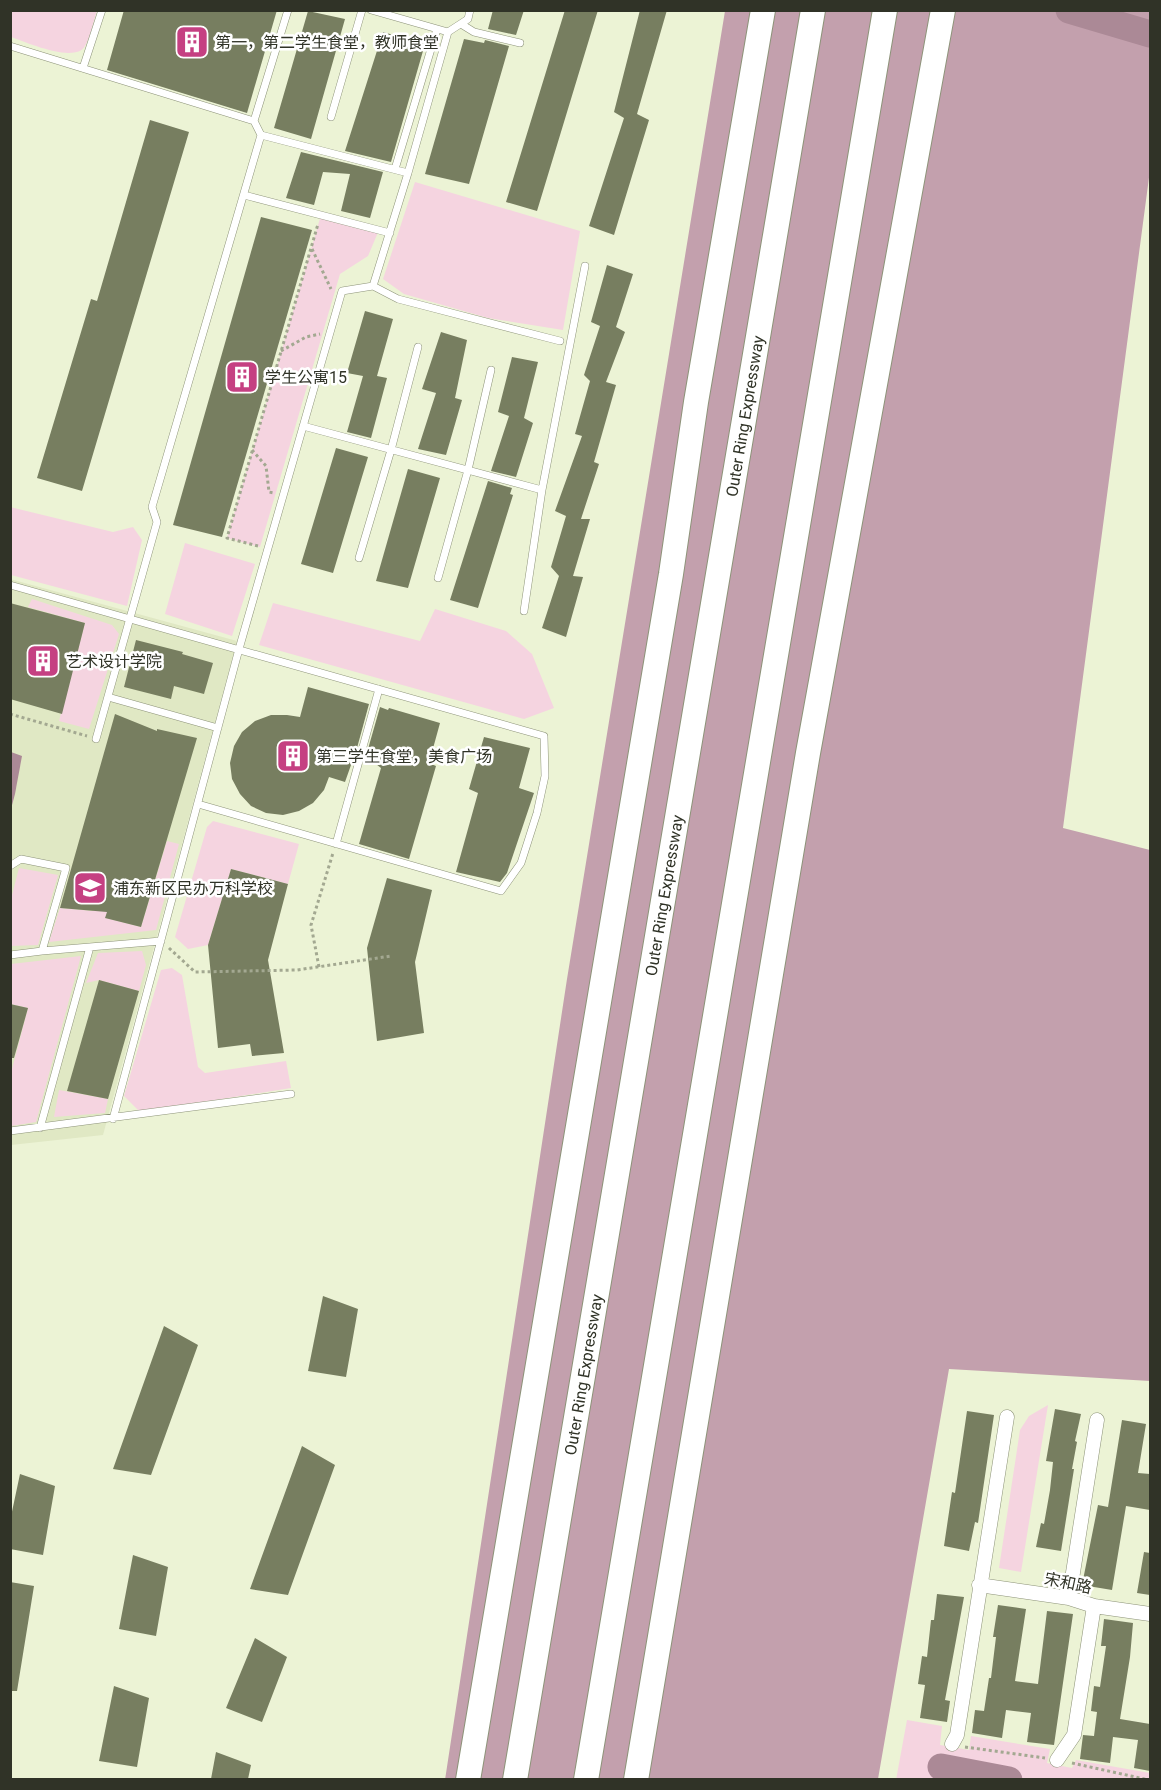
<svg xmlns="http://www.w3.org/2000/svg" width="1161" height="1790" viewBox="0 0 1161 1790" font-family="Roboto,'Noto Sans SC',sans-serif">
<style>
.built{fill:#e0e8c4}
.green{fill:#f5d4e0}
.forest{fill:#c3a0ad}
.water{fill:#ab8996}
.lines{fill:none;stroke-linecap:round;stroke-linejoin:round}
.river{stroke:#ab8996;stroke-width:27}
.building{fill:#777e60}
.service-casing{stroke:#8d9379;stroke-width:8}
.minor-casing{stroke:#8d9379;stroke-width:15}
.motorway-casing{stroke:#8d9379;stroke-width:26}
.path{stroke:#a3a891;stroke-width:3;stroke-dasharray:3 3;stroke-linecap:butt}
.service{stroke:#fff;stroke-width:7}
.minor{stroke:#fff;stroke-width:14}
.motorway{stroke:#fff;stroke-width:24}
.labels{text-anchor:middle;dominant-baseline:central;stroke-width:5;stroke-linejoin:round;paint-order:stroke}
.poi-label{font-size:16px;fill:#303327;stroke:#fff;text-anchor:start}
.street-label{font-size:16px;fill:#303327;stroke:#fff}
</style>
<rect width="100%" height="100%" fill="#ecf3d5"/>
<path class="built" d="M10 579 237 641 103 1135 11 1145Z"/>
<path class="green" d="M11 10H97V11C93 22 91 36 85 46 75 64 26 42 11 37Z
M415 182 580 231 563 330 488 318 404 294 383 279Z
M321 215 379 230 368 256 340 274 260 547 227 538Z
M10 507 113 532 133 527 142 540 127 606 11 575Z
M185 543 255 564 232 636 165 614Z
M32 599 112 625 119 634 89 729 59 721 85 623 28 607Z
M273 603 420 641 435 609 506 631 532 654 554 708 524 719 259 645Z
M213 821 299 844 288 884 231 869 208 945 188 949 175 937 207 827Z
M167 841 179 844 156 930 49 942 60 908 93 911 98 897 110 900 106 918 141 927Z
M19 868 58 875 38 945 11 946V899Z
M142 951 146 965 139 991 99 980 86 983 98 953Z
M81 956 36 1122 11 1126V1073L28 1008 11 1004V964Z
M172 968 182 975 198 1067 205 1073 286 1061 291 1088 140 1112 124 1096 161 970Z
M59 1090 108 1099 105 1113 54 1117Z
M1048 1405 1021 1572 999 1568 1020 1430 1029 1416Z
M907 1720 942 1726 940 1745 969 1750 971 1736 1050 1749 1047 1763 1072 1768 1076 1760 1150 1773V1780H896Z"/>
<path class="forest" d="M725 11H1150V170L1063 828 1150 850V1381L949 1369 878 1779 445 1780 567 979Z"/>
<path class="water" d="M11 752 22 756 15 794 11 809Z"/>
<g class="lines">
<path class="river" d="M1069 10 1150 34
M941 1767 1009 1780"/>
</g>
<path class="building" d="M124 10H277L247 113 107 70Z
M493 10H524L516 35 488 29Z
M565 10H598L537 211 506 202Z
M640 10H667L637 114 649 120 614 235 589 226 624 118 614 112Z
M308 11 345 19 311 139 274 128Z
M383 32 425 44 391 162 345 151Z
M464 39 484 43 485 40 509 46 469 184 425 174Z
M150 120 189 132 82 491 37 478 91 299 97 301Z
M301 152 383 172 370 218 341 211 350 174 323 172 314 205 286 198Z
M261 217 312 230 222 537 173 525Z
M607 265 633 274 616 327 625 332 606 382 616 385 594 462 599 464 581 519H590L573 576 583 577 566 637 542 628 559 576 551 567 566 516 555 511 582 436 575 434 590 381 584 375 600 326 591 322Z
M365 311 393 319 377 376 387 378 371 438 347 432 363 376 347 373Z
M441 332 467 340 455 398 462 400 446 455 418 449 436 393 422 389Z
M512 357 538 362 524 418 533 423 516 477 491 471 509 416 498 412Z
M336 448 368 457 333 573 301 564Z
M408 469 440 478 408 588 376 581Z
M488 481 512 488 510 494 513 495 478 608 450 600Z
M10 603 85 623 62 714 10 699Z
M136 640 183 652 182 654 213 663 204 694 174 686 171 699 124 687Z
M308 687 369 704 357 748 345 782 329 777 324 790 313 803 299 811 283 815 266 813 251 806 240 794 232 779 230 763 234 746 242 732 255 721 271 715H287L300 717Z
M380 707 388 710 389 708 440 723 429 763 436 766 409 859 359 844 381 768 366 756Z
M115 714 157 731V729L197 738 141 927 105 918 107 912 60 908Z
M484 737 530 748 519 788 534 793 507 873 500 882 456 872 478 793 469 789Z
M231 869 288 884 268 960 284 1053 252 1056 250 1044 218 1048 208 945Z
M387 878 432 890 415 962 424 1033 377 1041 367 948Z
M99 980 139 991 108 1099 67 1091Z
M10 1004 28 1008 14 1058H10Z
M323 1296 358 1309 346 1377 308 1371Z
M164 1326 198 1345 151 1475 113 1469Z
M1055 1409 1081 1414 1075 1441 1077 1442 1072 1469H1074L1061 1551 1036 1547 1041 1523 1044 1524 1050 1490 1053 1462 1046 1461Z
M967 1411 994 1415 978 1523 975 1522 969 1551 944 1546 952 1492 955 1493Z
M1122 1420 1146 1424 1138 1473 1150 1474V1510L1126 1506 1112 1590 1082 1585 1098 1505 1108 1507Z
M302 1446 335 1465 288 1595 250 1589Z
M20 1474 55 1486 43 1555 10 1549V1521Z
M1144 1552 1150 1553V1595L1137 1593Z
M133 1555 168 1567 156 1636 119 1629Z
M10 1582 34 1586 17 1691H10Z
M937 1594 964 1597 945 1700 950 1701 947 1722 920 1718 925 1685 918 1684 922 1656 927 1657 931 1620H934Z
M998 1605 1026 1609 1015 1681 1038 1684 1047 1611 1073 1614 1054 1745 1027 1742 1031 1713 1006 1710 1002 1738 972 1733 975 1710 984 1711 989 1678H991L996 1637H993Z
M1104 1619 1133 1623 1130 1657 1120 1719 1150 1724V1771L1134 1768 1138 1740 1113 1737 1110 1763 1080 1759 1083 1735 1094 1736 1097 1712 1091 1711 1094 1686 1100 1687 1106 1646H1101Z
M255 1638 287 1657 262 1722 226 1708Z
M114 1686 149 1698 137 1767 99 1761Z
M216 1752 251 1765 248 1779H211Z"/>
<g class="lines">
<defs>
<path id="service" d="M371 10 448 32
M461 24 474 32 520 43
M10 46 254 121
M83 68 102 10
M331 117 362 10
M261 135 408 173
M395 169 437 29
M244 195 390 233
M373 286 398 299 560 341
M303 426 542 490
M359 558 391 450 418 347
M438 578 468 470 491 370
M10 585 544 736 545 776 537 813 521 863 501 891 198 804
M524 611 542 490 585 266
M108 697 218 728
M96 739 157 522 152 507 261 135 254 121 288 10
M336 844 379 689
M10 866 21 859 66 868 42 951
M10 955 42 951 161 941
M113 1119 239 649 342 291 373 286 408 173 448 32 468 19 470 10
M40 1128 90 947
M10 1131 291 1094"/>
<path id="minor" d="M979 1585 1069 1598 1094 1606 1150 1614
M1069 1598 1097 1420
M952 1744 957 1735 1007 1417
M1057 1760 1074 1735 1094 1606"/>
<g id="motorway">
<path d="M468 1780 671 574 696 402 763 10"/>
<path id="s1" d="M515 1780 813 10"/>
<path d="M586 1780 885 10"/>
<path d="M636 1780 808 753 943 10"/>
</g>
</defs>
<use href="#service" class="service-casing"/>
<use href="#minor" class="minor-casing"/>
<use href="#motorway" class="motorway-casing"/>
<path class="path" d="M312 249 331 289
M281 351 306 337 320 334
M252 450 266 466 269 492 274 493
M258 546 227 538 318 224
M10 714 87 736
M169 948 195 972 297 970 391 956
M319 967 311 925 333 853
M965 1747 1045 1758
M1072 1763 1149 1780"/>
<use href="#service" class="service"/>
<use href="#minor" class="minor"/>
<use href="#motorway" class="motorway"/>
</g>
<defs>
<symbol id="building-square" viewBox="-11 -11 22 22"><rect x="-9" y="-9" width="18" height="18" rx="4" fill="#c54082" stroke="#fff"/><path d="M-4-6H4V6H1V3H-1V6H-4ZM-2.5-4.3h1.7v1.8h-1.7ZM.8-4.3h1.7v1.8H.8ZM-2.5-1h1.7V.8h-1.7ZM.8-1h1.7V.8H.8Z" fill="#fff"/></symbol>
<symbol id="school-square" viewBox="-11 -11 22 22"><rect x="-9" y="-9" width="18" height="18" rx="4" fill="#c54082" stroke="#fff"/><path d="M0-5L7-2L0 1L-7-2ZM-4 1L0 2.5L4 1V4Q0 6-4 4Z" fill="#fff"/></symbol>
</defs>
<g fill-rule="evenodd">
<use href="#building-square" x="173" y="23" width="38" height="38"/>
<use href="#building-square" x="223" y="358" width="38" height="38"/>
<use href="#building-square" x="24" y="642" width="38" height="38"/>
<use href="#building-square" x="274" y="737" width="38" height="38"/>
<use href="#school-square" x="71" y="869" width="38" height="38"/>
</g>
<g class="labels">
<g class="poi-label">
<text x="215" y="42">第一，第二学生食堂，教师食堂</text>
<text x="265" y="377">学生公寓15</text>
<text x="66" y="661">艺术设计学院</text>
<text x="316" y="756">第三学生食堂，美食广场</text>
<text x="113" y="888">浦东新区民办万科学校</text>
</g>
<g class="street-label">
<text stroke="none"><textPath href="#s1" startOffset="1383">Outer Ring Expressway</textPath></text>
<text stroke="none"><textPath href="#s1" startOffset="897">Outer Ring Expressway</textPath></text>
<text stroke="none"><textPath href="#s1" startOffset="411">Outer Ring Expressway</textPath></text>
<text transform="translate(1068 1583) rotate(12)">宋和路</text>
</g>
</g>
<rect width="1161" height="1790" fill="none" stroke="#303327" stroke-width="24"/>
</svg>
